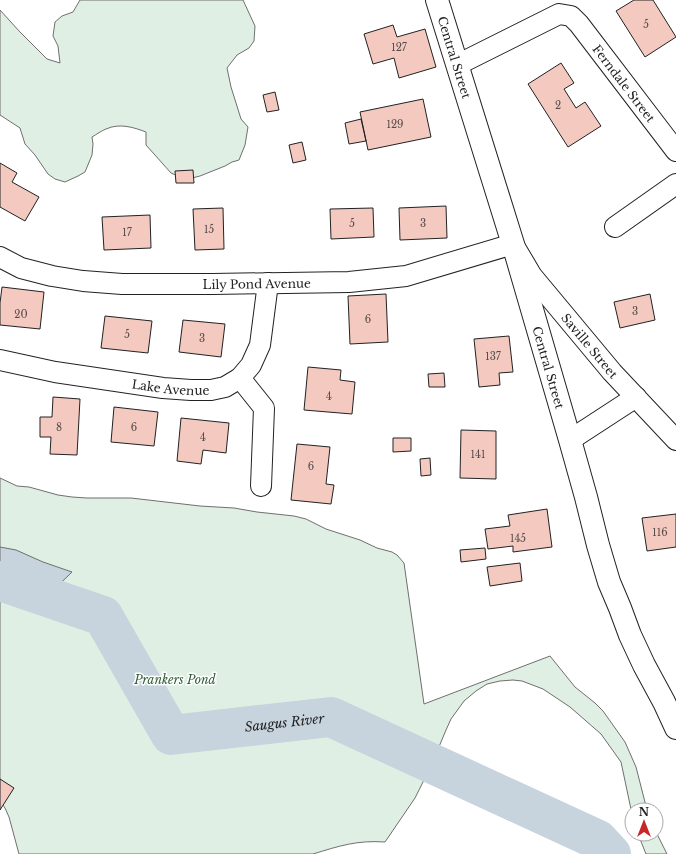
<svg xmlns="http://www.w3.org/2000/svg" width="676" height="854" viewBox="0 0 676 854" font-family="'Libre Baskerville',serif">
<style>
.green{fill:#e0efe3;stroke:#6f6f6f}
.water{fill:#c7d3dd;stroke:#6f6f6f}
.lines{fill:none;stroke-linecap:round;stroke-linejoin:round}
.river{stroke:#c7d3dd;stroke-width:40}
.building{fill:#f3c9c0;stroke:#222}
.minor-casing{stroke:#222;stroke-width:22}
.tertiary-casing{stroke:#222;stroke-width:24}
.minor{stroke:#fff;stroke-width:20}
.tertiary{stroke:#fff;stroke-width:22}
.labels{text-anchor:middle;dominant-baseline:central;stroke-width:3;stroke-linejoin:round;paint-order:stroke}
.number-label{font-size:10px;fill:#564c4a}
.street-label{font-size:12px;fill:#222;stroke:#fff}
.park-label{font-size:12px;font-style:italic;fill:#2f5e38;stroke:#fff}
.water-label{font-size:13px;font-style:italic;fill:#222;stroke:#fff}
</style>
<rect width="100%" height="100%" fill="#fff"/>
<path class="green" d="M80 0H243L255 26 254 41 249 48 237 55 227 68 231 87 241 119 248 127 245 145 239 160 232 162 225 166 200 176 188 179 178 176 171 173 146 145V132C133 127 119 123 106 129 101 131 97 134 92 137L93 144 92 155 85 172 78 176 65 182 55 179 48 174 35 155 25 144 20 128 0 115V10L20 32 47 59 60 63 58 46 53 36 55 22 62 16 73 12Z
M0 478 17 486 29 487 58 495 72 497 87 498H131L200 506 234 508 257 512 294 516 306 519 326 529 360 540 377 548 392 552 397 555 404 563 424 704 550 656 575 687 595 703 603 711 625 742 636 767 647 810H632V814L621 762 601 734 570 707 543 689 522 681 513 680 500 681 487 684 476 691 464 701 451 719 446 730 431 766 415 798 385 842C357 840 339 846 313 854H19L9 817 5 808 0 801Z
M656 832 667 854H646L638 834H656Z"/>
<path class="water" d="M0 547 16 550 43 562 72 572 34 609 13 589 0 586Z"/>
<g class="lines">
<path class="river" id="s1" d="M0 581 103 616 171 735 331 717 598 840 611 854"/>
</g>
<path class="building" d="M634 0H653L676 37 645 57 616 11Z
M393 25 397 37 425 29 436 67 399 78 394 58 373 64 364 34Z
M561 63 574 83 564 89 576 108 585 102 601 126 568 147 528 84Z
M275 92 279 110 267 112 263 95Z
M423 99 431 137 368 150 360 112Z
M361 119 366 141 349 144 345 123Z
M302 142 306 160 293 163 289 145Z
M0 163 17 173 12 182 39 197 25 221 0 207Z
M193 170 194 183H176L175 171Z
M446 206 447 238 400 240 399 208Z
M223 208 224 249 195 250 193 209Z
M373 208 374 237 331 239 330 209Z
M150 215 151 248 104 250 102 217Z
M2 287 44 292 40 329 0 325V303Z
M386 294 388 342 350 344 348 296Z
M650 294 655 320 620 328 614 302Z
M105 316 152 321 148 353 101 348Z
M183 320 225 324 221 357 179 352Z
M509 336 513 372 499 373 500 385 479 387 474 339Z
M308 367 341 370 340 380 355 382 352 414 304 410Z
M444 373 445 387H429L428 374Z
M53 397 80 399 77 455 50 454 51 437H40V417H52Z
M114 407 158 412 154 446 111 442Z
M181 418 229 423 226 453 203 450 201 464 177 461Z
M461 430 496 431V479L460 478Z
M393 438H411V451L393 452Z
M297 444 330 447 326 484 334 485 331 504 291 500Z
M430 458 431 475 421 476 420 459Z
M547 509 552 547 513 552V546L488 549 485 529 510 526 508 515Z
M676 514V547L647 551 642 518Z
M485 548 486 559 461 562 460 550Z
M520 563 522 581 490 586 487 567Z
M0 779 14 788 0 810Z"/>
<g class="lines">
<defs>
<g id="minor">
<path id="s2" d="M457 65 559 14 571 16 579 24 676 151"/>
<path d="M615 227 676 184"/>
<path id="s3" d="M0 257 21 268 52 276 83 281 122 284H212L349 282 406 276 513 244 532 276 612 372 676 440"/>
<path id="s4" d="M0 360 55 372 163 388 191 390H211L225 387 240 378 251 365 260 345 268 283"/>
<path d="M240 378 264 408 261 486"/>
<path d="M570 440 636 397"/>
</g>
<g id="tertiary">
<path id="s5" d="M437 0 513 244 570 440 586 497 598 545 609 582 620 608 630 635 644 665 664 702 676 728"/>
</g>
</defs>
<use href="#minor" class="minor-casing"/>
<use href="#tertiary" class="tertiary-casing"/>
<use href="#minor" class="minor"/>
<use href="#tertiary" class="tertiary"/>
</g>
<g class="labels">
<g class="number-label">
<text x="646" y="24">5</text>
<text x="399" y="47">127</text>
<text x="558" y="105">2</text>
<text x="395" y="124">129</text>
<text x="352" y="223">5</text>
<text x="423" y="223">3</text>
<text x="209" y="229">15</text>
<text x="127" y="232">17</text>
<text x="635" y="311">3</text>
<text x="21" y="314">20</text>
<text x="368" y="319">6</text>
<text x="127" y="334">5</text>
<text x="202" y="338">3</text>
<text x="493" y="356">137</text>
<text x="329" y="396">4</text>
<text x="59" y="427">8</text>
<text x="134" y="427">6</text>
<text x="203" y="437">4</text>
<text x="478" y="454">141</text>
<text x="311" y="466">6</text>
<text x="660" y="532">116</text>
<text x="518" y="538">145</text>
</g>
<g class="street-label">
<text stroke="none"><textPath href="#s5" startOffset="60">Central Street</textPath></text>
<text stroke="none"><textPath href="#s2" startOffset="212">Ferndale Street</textPath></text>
<text stroke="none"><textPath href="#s3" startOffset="261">Lily Pond Avenue</textPath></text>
<text stroke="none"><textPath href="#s3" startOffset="650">Saville Street</textPath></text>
<text stroke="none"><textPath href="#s5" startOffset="384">Central Street</textPath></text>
<text stroke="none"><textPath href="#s4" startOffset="173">Lake Avenue</textPath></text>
</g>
<g class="park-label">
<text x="175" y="679">Prankers Pond</text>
</g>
<g class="water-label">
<text stroke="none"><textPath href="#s1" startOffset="360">Saugus River</textPath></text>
</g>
</g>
<g transform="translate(644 822)"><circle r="19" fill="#ffffff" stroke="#a7a7a7"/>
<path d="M0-3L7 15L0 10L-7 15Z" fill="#c62828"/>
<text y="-6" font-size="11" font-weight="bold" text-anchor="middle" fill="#222222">N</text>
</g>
</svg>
